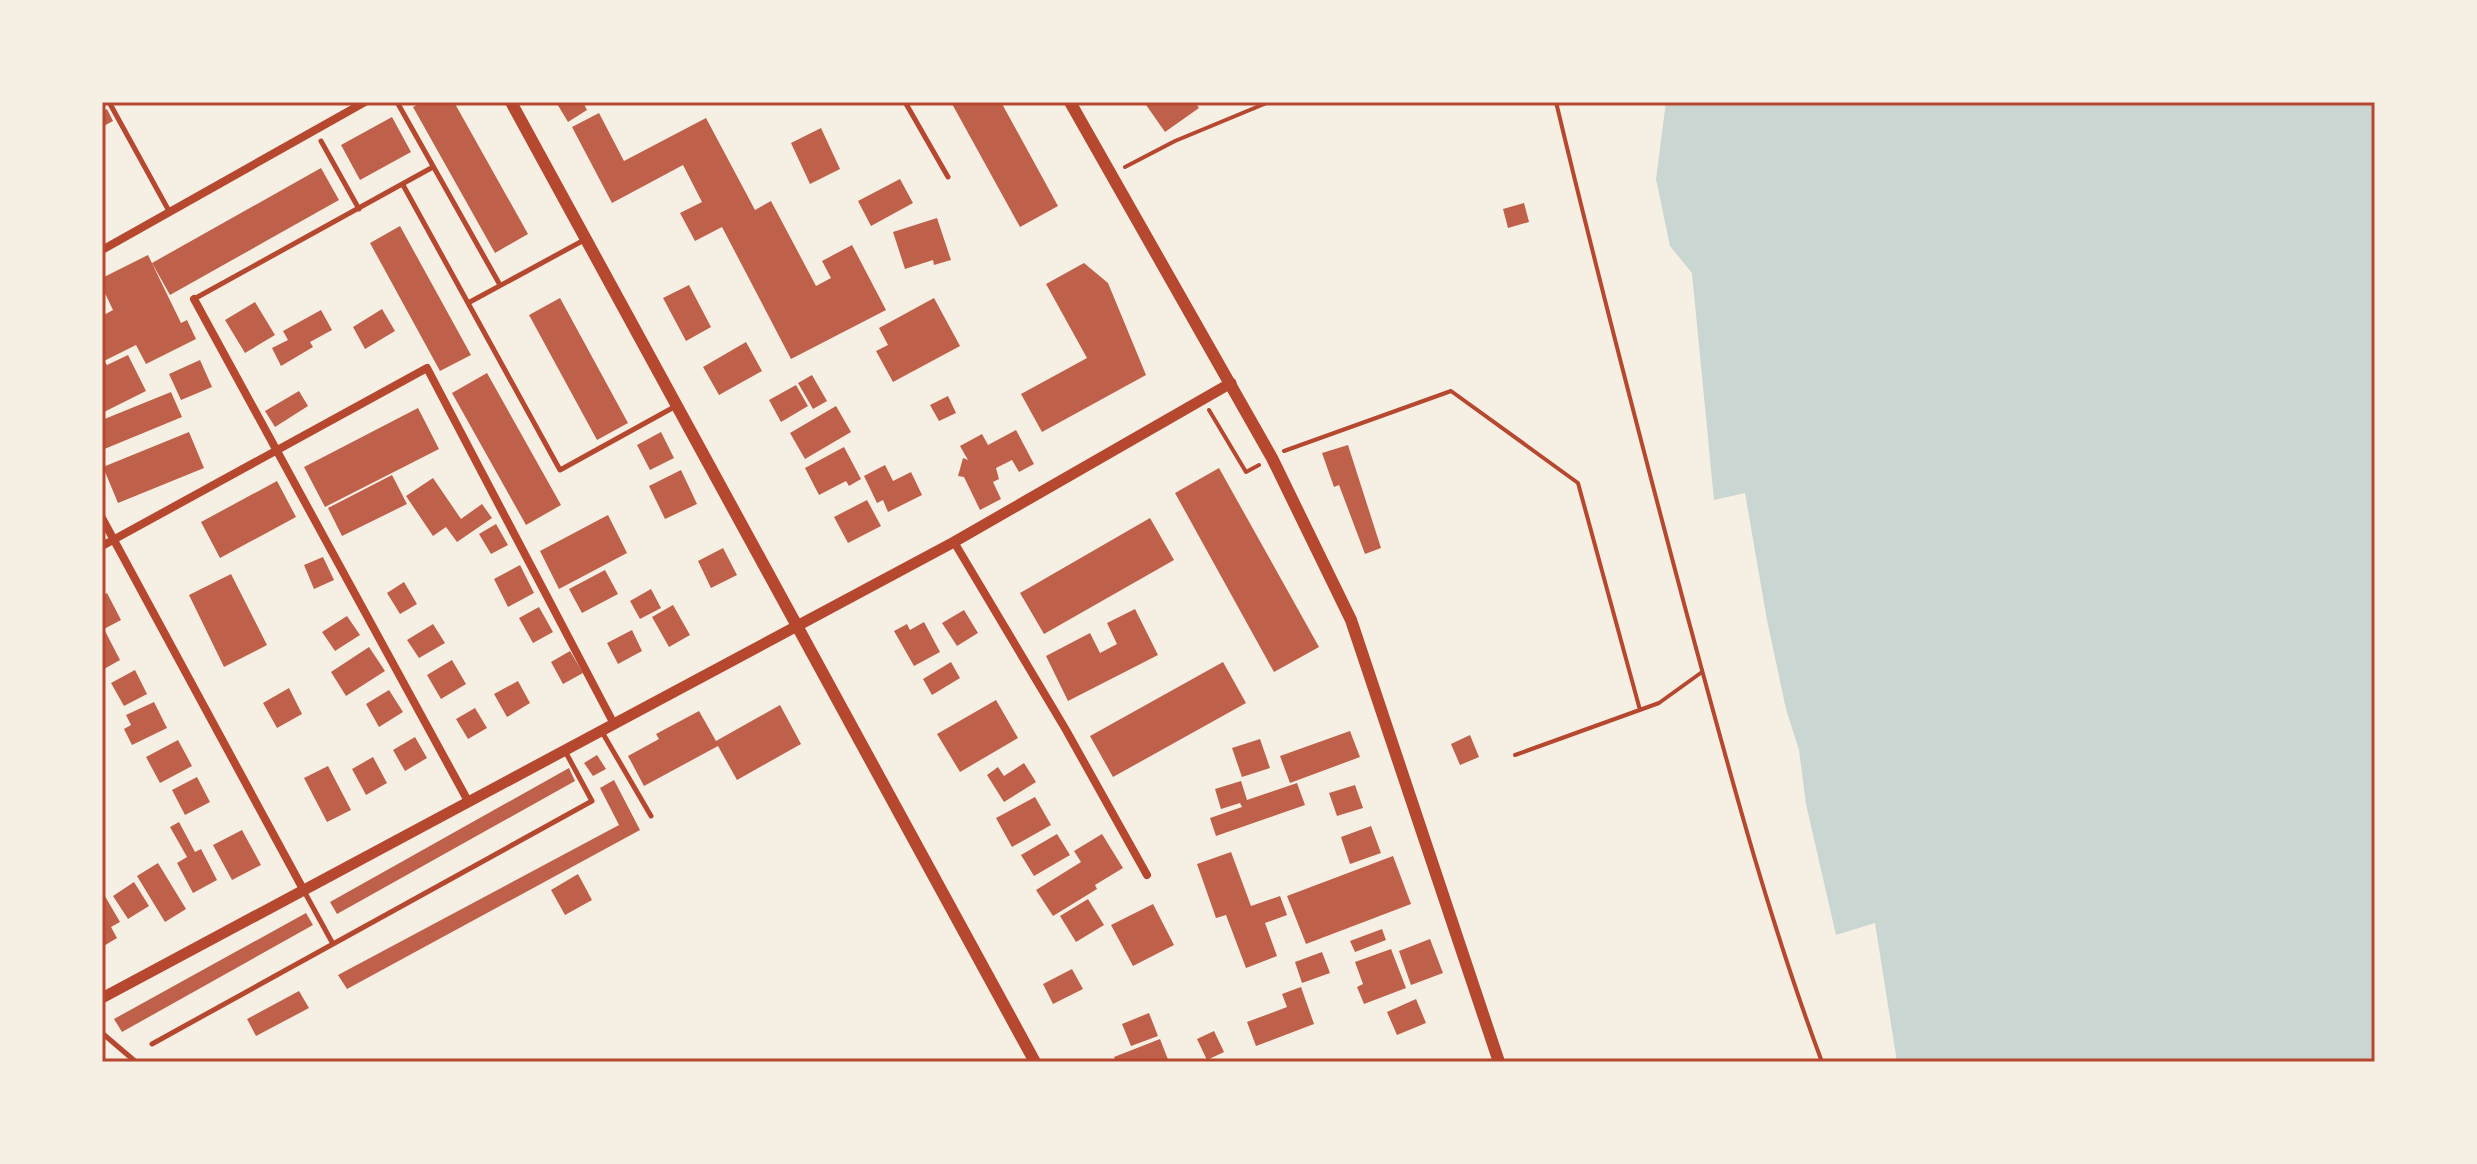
<svg xmlns="http://www.w3.org/2000/svg" width="2477" height="1164" viewBox="0 0 2477 1164" font-family="Commissioner,sans-serif">
<style>
.water{fill:#c9d6d2}
.building{fill:#bf614a}
.lines{fill:none;stroke-linecap:round;stroke-linejoin:round}
.path{stroke:#b5482f;stroke-width:4}
.service{stroke:#b5482f;stroke-width:5}
.minor{stroke:#b5482f;stroke-width:8}
.tertiary{stroke:#b5482f;stroke-width:11}
.secondary{stroke:#b5482f;stroke-width:12}
.neatline{fill:none;stroke:#b5482f;stroke-width:3}
</style>
<rect width="100%" height="100%" fill="#f6efe4"/>
<path class="water" d="M1666 102H2375V1062H1897L1875 923 1836 935 1806 804 1799 750 1786 709 1767 620 1745 493 1714 500 1692 273 1670 246 1656 179Z"/>
<path class="building" d="M423 102H454L528 234 495 253 413 107Z
M556 102H583L587 110 568 122Z
M951 102H1001L1058 206 1020 227Z
M1144 102H1195L1199 108 1165 132Z
M107 109 113 121 102 127V112Z
M599 113 624 161 706 118 755 210 771 201 816 286 831 278 822 261 852 245 886 310 791 359 722 227 695 241 680 213 702 202 683 165 612 203 572 127Z
M392 117 411 152 360 180 341 145Z
M821 128 840 169 810 184 791 143Z
M321 168 339 200 170 295 152 263Z
M900 179 913 203 871 226 858 201Z
M1524 203 1529 222 1508 228 1503 209Z
M937 218 951 260 934 265 933 260 905 269 893 232Z
M400 226 471 355 440 371 370 243Z
M148 255 181 323 187 320 196 339 146 364 136 345 104 361 107 365 128 355 146 391 102 413V316L113 310 102 287V278Z
M1084 263 1108 283 1146 375 1042 432 1021 394 1087 358 1046 284Z
M689 285 711 327 686 341 663 298Z
M560 298 628 423 597 440 529 315Z
M934 298 960 346 893 382 876 351 888 345 879 328Z
M255 302 275 335 245 353 225 320Z
M382 309 395 331 365 349 353 327Z
M321 310 332 330 310 342 313 347 281 366 272 348 288 340 283 331Z
M746 342 762 371 719 395 703 367Z
M200 360 212 387 181 400 169 374Z
M487 373 561 505 526 525 452 393Z
M812 375 827 401 813 409 798 383Z
M796 385 808 406 781 422 769 400Z
M299 391 308 406 275 427 265 411Z
M171 392 182 417 102 450V420Z
M948 396 956 413 939 421 930 405Z
M836 406 851 432 805 459 790 433Z
M418 408 439 449 325 507 304 467Z
M1016 430 1034 464 1019 472 1012 460 996 468 999 479 993 482 1001 499 980 510 964 477 958 476 963 458 968 460 960 446 982 434 988 445Z
M189 432 204 468 118 503 103 467Z
M661 432 674 458 650 470 637 445Z
M1348 445 1381 548 1365 554 1339 485 1334 487 1322 453Z
M844 447 861 479 849 486 846 481 819 495 805 468Z
M885 465 893 481 911 472 922 495 888 512 883 500 877 503 864 476Z
M1219 468 1319 647 1274 672 1175 493Z
M681 470 697 504 665 519 649 486Z
M392 475 407 504 342 536 328 508Z
M433 478 461 519 482 504 492 518 457 542 446 527 433 536 406 496Z
M277 481 296 517 220 558 201 522Z
M867 500 881 526 848 543 834 517Z
M608 515 627 553 559 589 540 551Z
M1150 518 1174 560 1044 634 1020 593Z
M496 524 508 545 491 554 479 534Z
M723 548 737 575 711 588 698 561Z
M323 557 334 580 314 589 304 565Z
M520 565 534 593 508 607 494 579Z
M605 570 618 594 582 613 569 589Z
M231 574 267 645 224 667 189 595Z
M404 582 417 604 400 614 387 593Z
M651 589 661 608 640 619 630 601Z
M107 593 121 620 104 629 120 660 104 669 102 596Z
M673 605 690 635 669 647 652 617Z
M539 607 553 632 533 643 519 618Z
M1135 609 1158 655 1068 701 1046 656 1090 633 1100 653 1117 644 1107 623Z
M964 610 978 633 957 646 942 623Z
M347 616 360 635 335 651 322 632Z
M924 622 940 652 914 666 894 631 907 624 910 630Z
M433 624 445 643 419 658 407 640Z
M632 630 642 651 618 664 607 643Z
M369 647 385 671 346 696 331 672Z
M570 651 583 673 563 684 551 662Z
M452 660 466 684 441 699 427 675Z
M951 662 960 678 932 695 923 679Z
M1223 662 1246 703 1113 777 1090 736Z
M135 670 147 694 124 706 111 683Z
M518 681 530 703 507 717 494 694Z
M289 688 302 714 277 728 263 703Z
M389 690 403 712 379 727 366 704Z
M996 700 1018 738 960 772 937 734Z
M154 702 167 728 132 745 124 729 131 725 126 715Z
M780 705 801 744 737 780 718 746 644 786 628 756 659 739 656 734 699 711 716 741Z
M475 708 487 728 468 739 456 719Z
M1350 731 1360 757 1290 783 1280 756Z
M1470 735 1479 757 1460 765 1451 744Z
M415 737 427 758 405 771 393 750Z
M1260 739 1270 768 1242 777 1232 748Z
M178 740 192 766 160 783 146 757Z
M597 755 606 769 593 776 584 763Z
M373 757 387 783 366 795 352 769Z
M1024 763 1036 782 1004 802 987 775 998 767 1004 776Z
M328 766 351 810 327 822 304 778Z
M569 768 575 781 337 914 330 902Z
M197 777 210 802 185 815 172 790Z
M614 780 640 830 347 989 338 975 619 825 600 788Z
M1241 781 1247 800 1297 783 1305 805 1216 836 1210 818 1242 807 1240 803 1221 809 1215 789Z
M1355 785 1363 808 1337 816 1329 793Z
M1035 797 1051 825 1012 847 996 818Z
M179 822 195 852 201 849 217 880 193 893 177 863 187 857 170 827Z
M1371 826 1381 853 1350 864 1341 837Z
M242 830 261 865 232 880 213 845Z
M1057 834 1070 855 1034 876 1021 855Z
M1102 834 1123 868 1095 885 1097 889 1053 916 1036 890 1081 862 1074 851Z
M1231 852 1251 906 1280 896 1287 915 1265 923 1277 956 1246 968 1226 915 1216 918 1197 864Z
M1393 856 1411 904 1306 944 1287 896Z
M158 863 186 909 165 922 137 876Z
M578 874 592 900 565 915 551 890Z
M134 882 149 906 128 919 113 896Z
M102 891 120 922 111 927 117 938 102 947Z
M1088 899 1104 925 1076 942 1060 916Z
M1153 904 1174 945 1133 966 1111 925Z
M306 913 313 925 122 1032 114 1019Z
M1382 929 1386 940 1355 952 1350 941Z
M1430 939 1443 973 1411 985 1399 951Z
M1391 949 1406 988 1364 1004 1357 987 1363 984 1355 962Z
M1322 952 1330 973 1302 983 1295 962Z
M1072 969 1083 989 1053 1004 1043 984Z
M1301 987 1314 1024 1256 1046 1247 1022 1287 1007 1282 994Z
M299 991 309 1008 256 1036 247 1019Z
M1416 999 1426 1023 1397 1035 1387 1012Z
M1149 1013 1158 1036 1131 1046 1122 1024Z
M1214 1031 1224 1052 1207 1060 1197 1039Z
M1160 1039 1169 1062H1116L1114 1057Z"/>
<g class="lines">
<path class="path" d="M1556 102C1597 273 1641 442 1686 611 1727 762 1767 915 1822 1062
M1125 167 1175 141 1269 102
M1209 410 1246 472 1259 465
M1284 451 1451 391 1578 483 1640 710
M1515 755 1659 703 1702 672"/>
<path class="service" d="M109 102 169 211
M397 102 500 285
M905 102 948 177
M321 141 359 209
M403 185 560 470 676 406
M194 299 433 167
M468 303 586 239
M602 732 651 816
M304 891 333 944 592 801 565 751
M102 1033 136 1062
M152 1044 333 944"/>
<path class="minor" d="M102 250 365 102
M194 299 468 801
M102 518 303 889
M954 542 1066 730 1147 875
M102 546 427 368 614 724"/>
<path class="tertiary" d="M102 998 954 542 1231 383"/>
<path class="secondary" d="M511 102 1035 1062
M1070 102 1272 458 1351 620 1499 1062"/>
</g>
<rect width="2477" height="1164" fill="none" stroke="#f6efe4" stroke-width="208"/>
<rect x="104" y="104" width="2269" height="956" class="neatline"/>
</svg>
